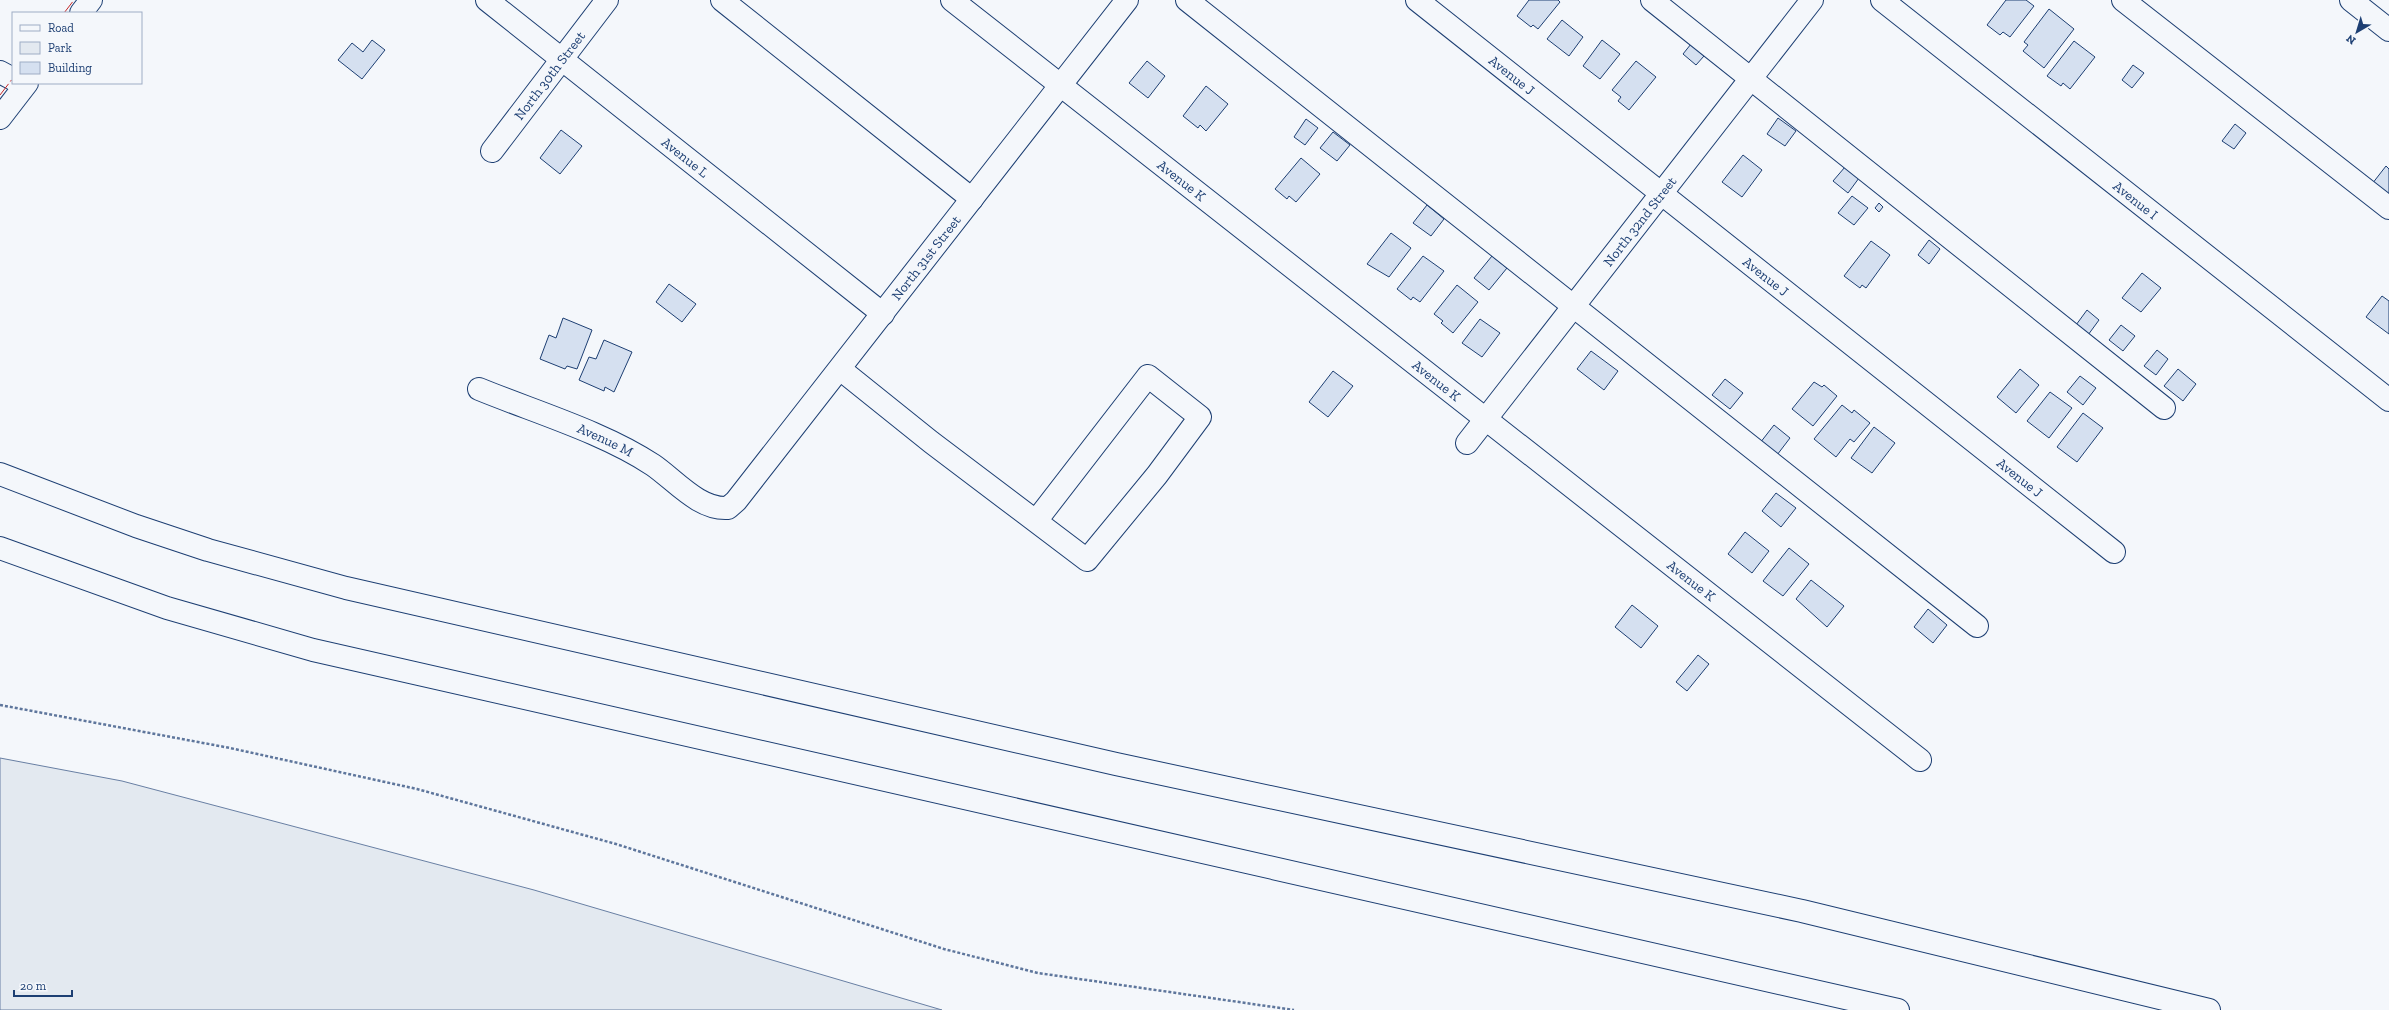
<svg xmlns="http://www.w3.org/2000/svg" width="2389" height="1010" viewBox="0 0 2389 1010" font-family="'Zilla Slab',serif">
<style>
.green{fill:#e3e9f0;stroke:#687fa3}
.building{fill:#d5e0f0;stroke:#1d3f73}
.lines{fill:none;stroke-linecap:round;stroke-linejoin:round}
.minor-casing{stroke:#1d3f73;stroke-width:24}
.highway-casing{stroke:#1d3f73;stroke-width:24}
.path{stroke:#5e769c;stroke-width:2.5;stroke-dasharray:3 2;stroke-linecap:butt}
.minor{stroke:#f4f7fb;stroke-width:22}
.highway{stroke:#f4f7fb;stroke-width:22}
.power{stroke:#c62828;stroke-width:1;stroke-dasharray:14 3 2 3;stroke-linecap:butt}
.labels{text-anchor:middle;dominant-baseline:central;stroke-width:3;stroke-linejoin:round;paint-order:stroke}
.street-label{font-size:14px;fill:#1d3f73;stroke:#f4f7fb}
</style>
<rect width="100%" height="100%" fill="#f4f7fb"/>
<path class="green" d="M0 758 122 781 534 890 942 1010H0Z"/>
<path class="building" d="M1529 0H1558L1560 2 1538 29 1533 25 1531 27 1517 16Z
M2006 0H2026L2034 6 2010 37 2003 32 2000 35 1987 25Z
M2049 9 2074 29 2044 68 2023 51 2028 45 2024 42Z
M1562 20 1583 37 1569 56 1547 39Z
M372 40 385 50 362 79 338 60 352 43 363 52Z
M1602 40 1620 54 1600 79 1583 66Z
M2074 41 2095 57 2070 89 2063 83 2061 86 2047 76Z
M1691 44 1704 56 1696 65 1683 54Z
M1147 61 1165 76 1148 98 1129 83Z
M1636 61 1656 77 1629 110 1618 101 1621 97 1612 90Z
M2133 65 2144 73 2132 88 2122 80Z
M1206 86 1228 104 1206 131 1200 125 1198 128 1183 116Z
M1778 118 1796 131 1785 146 1767 134Z
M1306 119 1318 128 1305 145 1294 137Z
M2235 124 2246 133 2234 149 2222 141Z
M561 130 582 146 560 174 540 158Z
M1333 132 1350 145 1337 161 1320 148Z
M1743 155 1762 170 1742 197 1722 182Z
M1301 158 1320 174 1296 202 1289 196 1287 199 1275 189Z
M2386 166 2389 169V198L2372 184Z
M1845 167 1859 178 1848 193 1833 181Z
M1852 196 1868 208 1854 225 1838 213Z
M1879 203 1883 207 1879 212 1875 208Z
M1427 205 1444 219 1431 236 1413 223Z
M1391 233 1411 248 1389 277 1367 264Z
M1929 240 1940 249 1929 264 1918 255Z
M1871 241 1890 255 1866 288 1862 285 1860 288 1844 276Z
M1423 256 1444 271 1420 302 1413 297 1411 300 1397 289Z
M1492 256 1507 268 1489 290 1474 278Z
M2142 273 2161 288 2141 312 2122 298Z
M669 284 696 304 682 322 656 302Z
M1457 285 1478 302 1453 333 1441 323 1443 321 1434 314Z
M2382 296 2389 301V334L2366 317Z
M2087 310 2099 320 2088 335 2076 325Z
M563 318 592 330 577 369 567 366 565 369 540 359 549 335 556 338Z
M1480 319 1500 333 1482 357 1462 343Z
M2121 325 2135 336 2123 351 2109 340Z
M604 340 632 352 614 392 605 387 604 391 579 380 589 357 596 359Z
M2157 350 2168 359 2156 375 2144 366Z
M1591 351 1618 371 1604 390 1577 369Z
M2020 369 2039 385 2016 413 1997 397Z
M2178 369 2196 384 2183 401 2164 386Z
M1333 371 1353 386 1328 417 1309 402Z
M2080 376 2096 388 2083 405 2067 392Z
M1725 379 1743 393 1730 409 1712 395Z
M1814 382 1822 387 1824 385 1837 396 1813 426 1792 409Z
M2050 392 2072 408 2049 438 2027 421Z
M1842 405 1852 413 1854 410 1870 423 1854 442 1850 439 1836 457 1814 439Z
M2083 413 2103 428 2077 462 2057 447Z
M1774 425 1790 438 1777 455 1760 443Z
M1874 427 1895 443 1872 473 1851 458Z
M1776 493 1796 508 1781 527 1762 511Z
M1745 532 1769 551 1752 573 1728 554Z
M1789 548 1809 564 1783 596 1763 581Z
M1811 580 1844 606 1827 627 1796 599Z
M1632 605 1658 626 1641 648 1615 627Z
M1928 609 1947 625 1933 643 1914 627Z
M1698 655 1709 664 1687 691 1676 682Z"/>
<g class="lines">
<defs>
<g id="minor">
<path id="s1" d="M487 0 883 314"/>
<path d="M722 0 972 199"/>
<path id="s2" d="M952 0 1920 760"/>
<path d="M1187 0 1977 626"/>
<path id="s3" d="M1417 0 2114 552"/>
<path d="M1652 0 2164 408"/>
<path id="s4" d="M1882 0 2389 400"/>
<path d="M2123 0 2389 208"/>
<path d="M2351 0 2389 30"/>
<path d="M81 13 91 0"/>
<path d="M0 72 13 79"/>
<path d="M0 118 27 83"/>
<path id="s5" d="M492 151 607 0"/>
<path d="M840 369 931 442 1087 560 1157 475 1200 417 1148 376 1036 521"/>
<path id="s6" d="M479 389C535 412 603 432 653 465 675 480 699 510 728 508L736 501 1127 0"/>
<path id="s7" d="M1467 443 1812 0"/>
</g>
<path id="highway" d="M0 474 136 526 208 550 346 588 1116 764 1802 911 2209 1010
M0 548 167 608 313 650 1898 1010"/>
</defs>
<use href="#minor" class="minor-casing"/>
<use href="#highway" class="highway-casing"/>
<path class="path" d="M0 705 230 748 417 789 616 844 944 949 1038 973 1294 1010"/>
<use href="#minor" class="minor"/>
<use href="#highway" class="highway"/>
<path class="power" d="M64 13 74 0
M0 95 13 78"/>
</g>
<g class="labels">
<g class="street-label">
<text stroke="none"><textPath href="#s5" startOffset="95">North 30th Street</textPath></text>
<text stroke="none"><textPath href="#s3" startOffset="121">Avenue J</textPath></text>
<text stroke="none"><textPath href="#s1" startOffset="253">Avenue L</textPath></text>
<text stroke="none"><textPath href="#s2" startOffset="292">Avenue K</textPath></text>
<text stroke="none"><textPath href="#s4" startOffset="323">Avenue I</textPath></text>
<text stroke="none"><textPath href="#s7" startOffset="281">North 32nd Street</textPath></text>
<text stroke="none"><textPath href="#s6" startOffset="598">North 31st Street</textPath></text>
<text stroke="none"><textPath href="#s3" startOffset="445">Avenue J</textPath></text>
<text stroke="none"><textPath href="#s2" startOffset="616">Avenue K</textPath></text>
<text stroke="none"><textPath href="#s6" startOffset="136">Avenue M</textPath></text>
<text stroke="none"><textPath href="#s3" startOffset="769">Avenue J</textPath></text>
<text stroke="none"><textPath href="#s2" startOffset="940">Avenue K</textPath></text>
</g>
</g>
<rect x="12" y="12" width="130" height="72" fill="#f4f7fb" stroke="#9eadc5"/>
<rect x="20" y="25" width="20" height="6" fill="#f4f7fb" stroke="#9eadc5"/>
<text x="48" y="32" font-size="12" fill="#1d3f73">Road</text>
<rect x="20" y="42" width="20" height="12" fill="#e3e9f0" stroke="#9eadc5"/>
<text x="48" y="52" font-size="12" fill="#1d3f73">Park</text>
<rect x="20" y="62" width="20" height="12" fill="#d5e0f0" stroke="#9eadc5"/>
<text x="48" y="72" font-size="12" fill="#1d3f73">Building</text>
<g transform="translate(2357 32) rotate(218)" stroke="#f4f7fb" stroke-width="3" paint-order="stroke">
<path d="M0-3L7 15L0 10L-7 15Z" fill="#1d3f73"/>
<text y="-6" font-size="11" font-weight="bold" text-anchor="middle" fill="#1d3f73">N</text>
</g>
<path d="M14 990v6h58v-6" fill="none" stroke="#1d3f73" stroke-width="2"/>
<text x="20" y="990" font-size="12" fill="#1d3f73" stroke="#f4f7fb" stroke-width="3" paint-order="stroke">20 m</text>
</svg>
